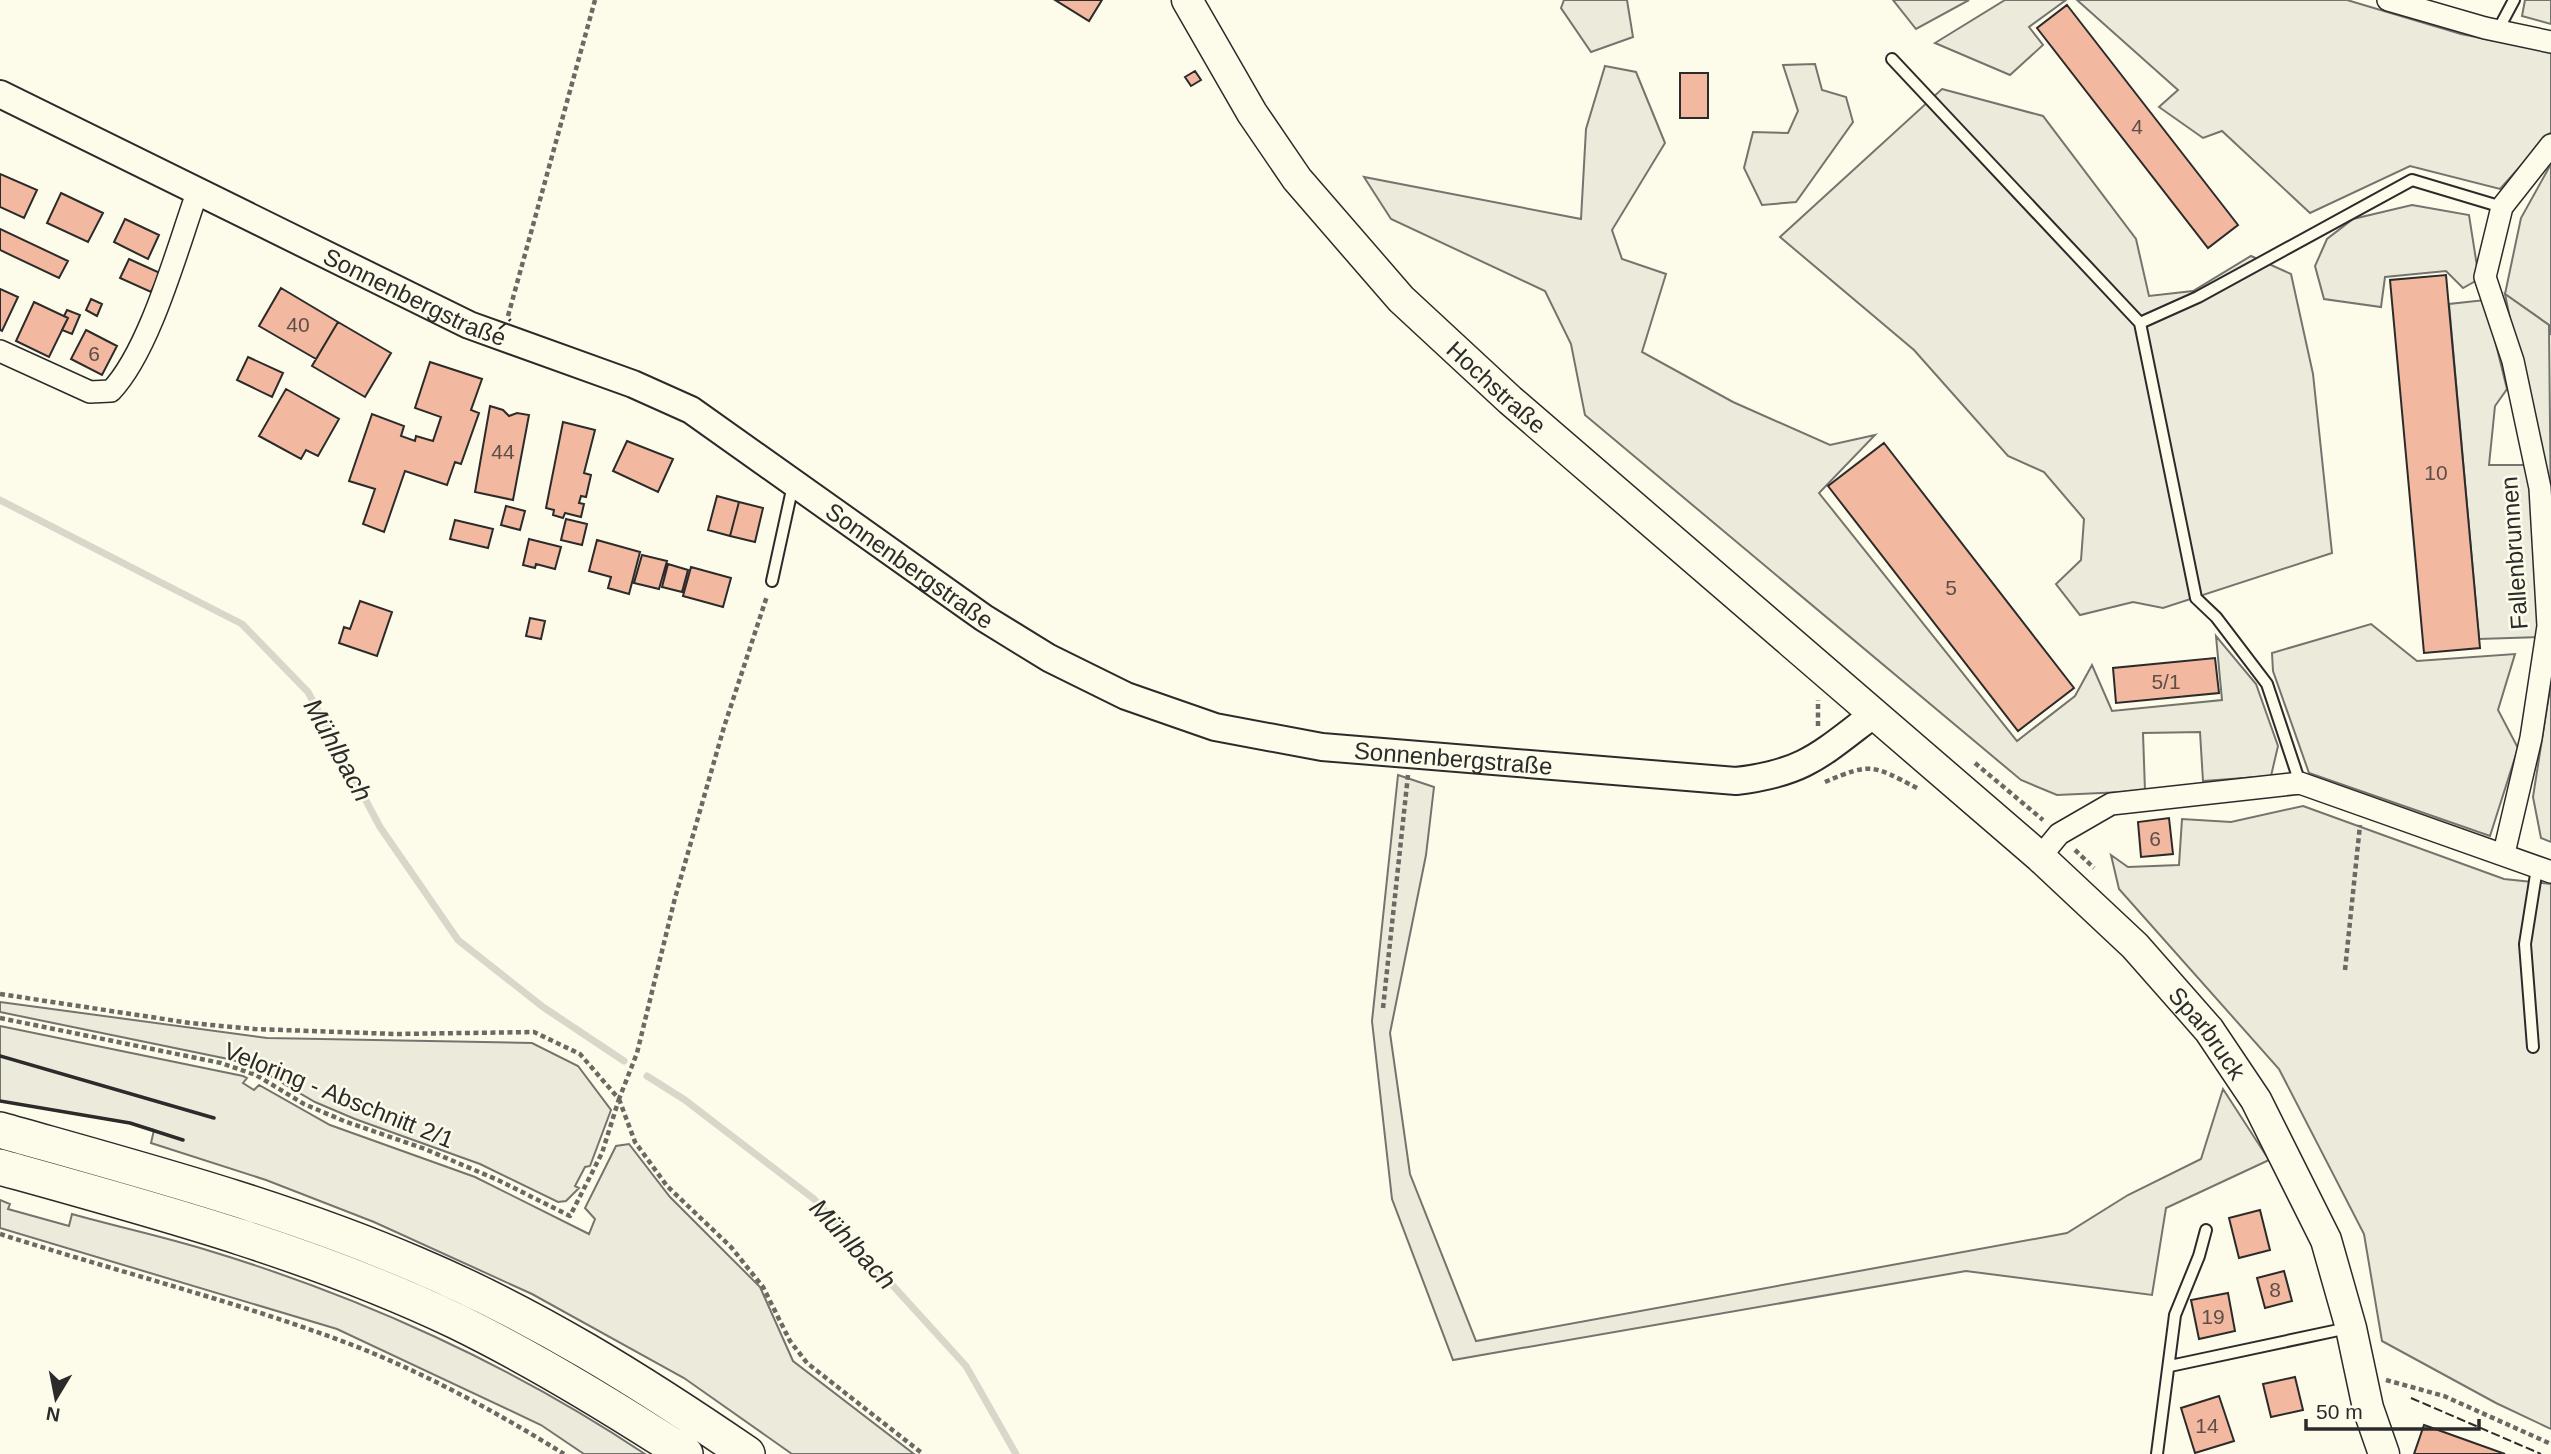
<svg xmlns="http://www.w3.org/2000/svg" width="2551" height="1454" viewBox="0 0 2551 1454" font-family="Arial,sans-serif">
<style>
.green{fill:#ecebdb;stroke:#74746e;stroke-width:2}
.parking{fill:#eceadb;stroke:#74746e;stroke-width:2}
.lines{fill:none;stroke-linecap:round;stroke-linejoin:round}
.stream{stroke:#d8d7c9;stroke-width:7}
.building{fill:#f2b8a0;stroke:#2b2b2b;stroke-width:2}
.service-casing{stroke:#2b2b2b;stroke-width:14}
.minor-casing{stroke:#2b2b2b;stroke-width:24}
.tertiary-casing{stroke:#2b2b2b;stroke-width:30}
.secondary-casing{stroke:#2b2b2b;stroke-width:33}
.trunk-casing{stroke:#2b2b2b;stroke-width:38}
.path{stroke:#6a6964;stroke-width:4.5;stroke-dasharray:5 3.5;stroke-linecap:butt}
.service{stroke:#fdfbea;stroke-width:10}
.minor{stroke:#fdfbea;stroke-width:21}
.tertiary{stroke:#fdfbea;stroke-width:26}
.secondary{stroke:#fdfbea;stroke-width:30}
.trunk{stroke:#fdfbea;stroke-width:35}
.fence{stroke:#2b2b2b;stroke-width:2;stroke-dasharray:9 3.5;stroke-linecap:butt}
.wall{stroke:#2b2b2b;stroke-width:3.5}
.labels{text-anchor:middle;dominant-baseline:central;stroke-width:5;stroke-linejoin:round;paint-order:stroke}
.number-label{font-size:21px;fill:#5d4e48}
.street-label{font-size:24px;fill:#2b2b2b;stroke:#fdfbea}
.water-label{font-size:26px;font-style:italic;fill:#2b2b2b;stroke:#fdfbea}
</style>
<rect width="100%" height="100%" fill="#fdfbea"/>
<path class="green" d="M1564 0H1627L1633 37 1591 52 1561 8Z
M1893 0H1969L1916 29Z
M2005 0H2066L2029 27 2043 45 2010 75 1935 43Z
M2077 0H2347L2461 34 2551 52V132L2500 189 2410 166 2310 213 2222 131 2203 138 2159 107 2178 90Z
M2525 0H2551V24L2522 16Z
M1815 64 1822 90 1846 97 1853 122 1796 202 1762 205 1744 168 1753 132 1788 133 1798 111 1783 65Z
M1605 66 1636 72 1665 143 1612 230 1622 259 1666 274 1642 352 1733 402 1830 445 1875 435 1819 493 2017 741 2075 696 2092 665 2112 711 2222 700 2216 636 2256 684 2278 746 2271 776 2203 781 2200 732 2143 733 2145 791 2057 795 2021 780 1585 415 1571 344 1545 291 1391 219 1364 177 1581 219 1586 129Z
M2551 164V335L2549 325 2505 294 2521 218Z
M2412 205 2469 215 2479 279 2463 288 2446 271 2385 277 2381 307 2324 299 2315 266 2327 239 2353 219Z
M2371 624 2417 661 2515 654 2498 710 2518 748 2490 836 2309 773 2273 671 2272 653Z
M2551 682V842L2541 838 2533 797Z
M1398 775 1434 787 1426 855 1390 1033 1410 1174 1476 1341 2067 1233 2128 1195 2201 1159 2223 1089 2269 1160 2166 1208 2152 1295 1966 1271 1453 1360 1392 1199 1372 1021Z
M2303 806 2504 879 2551 884V1429L2496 1403 2382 1341 2364 1234 2279 1069 2119 889 2111 855 2128 867 2179 865 2182 819 2231 822Z
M0 1002 267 1038 532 1043 578 1066 611 1110 590 1166 585 1167 575 1186 579 1188 566 1201 558 1202 480 1164 355 1119 315 1102 260 1070 233 1060 0 1012Z
M0 1026 243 1076 247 1078 243 1083 254 1090 259 1085 330 1125 475 1177 589 1234 595 1219 585 1208 616 1146 629 1144 670 1197 760 1287 793 1361 914 1454H792L684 1378 532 1294 374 1222 266 1180 151 1143 154 1130 130 1123 0 1101Z
M0 1200 10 1204 8 1209 69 1226 72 1214C118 1227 165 1237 210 1251 362 1297 513 1366 645 1454H584L541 1425 337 1329 0 1228Z"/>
<path class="parking" d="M1942 89 2043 116 2136 239 2149 296 2193 291 2251 256 2291 274 2313 374 2332 553 2163 608 2133 602 2080 615 2056 584 2081 560 2084 519 2044 472 2008 456 1914 350 1780 237Z
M2505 294 2549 325 2551 522Z
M2485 300 2507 389 2495 406 2489 465H2530L2541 637 2479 639 2449 304Z"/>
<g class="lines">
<path class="stream" d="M0 500 242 624 308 692 380 827 458 940 543 1007 624 1061
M647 1076 685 1100 814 1199 966 1366 1016 1454"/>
</g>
<path class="building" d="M1055 0H1102L1089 21Z
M2067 5 2238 225 2208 248 2037 28Z
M1195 71 1201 80 1191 86 1185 77Z
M1680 73H1708V118H1680Z
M0 174 37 190 24 218 0 207Z
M61 193 103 213 88 242 47 223Z
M125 219 159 235 148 259 114 242Z
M0 229 68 261 59 278 0 250Z
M129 259 160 273 151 292 120 278Z
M2446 275 2480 648 2424 653 2390 280Z
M281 288 338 322 316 359 259 326Z
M0 289 18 297 2 331 0 330Z
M91 299 102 304 97 316 86 310Z
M34 302 68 318 49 357 16 341Z
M67 310 80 315 72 334 62 330 68 318 64 316Z
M338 322 391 353 365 397 312 366Z
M86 330 117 346 102 375 71 359Z
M248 357 283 373 272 397 237 380Z
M430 362 482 379 471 410 479 413 461 464 455 462 447 485 405 471 384 532 363 524 375 489 349 481 372 414 404 426 401 436 415 441 416 436 433 441 441 417 415 408Z
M286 389 339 419 318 456 306 450 301 459 259 436Z
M490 406 503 410 509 416 517 413 529 415 513 500 475 492Z
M563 422 595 430 584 473 591 475 586 497 581 496 579 503 584 504 581 517 565 513 563 518 553 515 554 510 546 508Z
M627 441 673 459 658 492 613 471Z
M1884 443 2074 688 2018 731 1828 486Z
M717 496 739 502 730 536 708 530Z
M739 502 763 508 755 542 730 536Z
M506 506 525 511 520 530 501 525Z
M566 519 587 524 582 545 561 540Z
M455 520 493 529 488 548 450 539Z
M529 539 561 547 555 569 536 564 535 568 523 565Z
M597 540 640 552 629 594 608 588 611 577 589 571Z
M642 555 667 561 659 589 634 583Z
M668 564 688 570 682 592 662 587Z
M691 567 731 578 723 607 683 596Z
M360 601 392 612 377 656 339 643 344 627 350 629Z
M530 618 545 621 541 639 526 636Z
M2215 658 2219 693 2116 703 2113 668Z
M2169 818 2173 854 2141 857 2138 822Z
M2260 1210 2270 1250 2239 1258 2229 1218Z
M2284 1271 2292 1301 2265 1308 2257 1278Z
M2228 1293 2235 1331 2199 1339 2191 1300Z
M2295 1377 2303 1410 2271 1417 2263 1384Z
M2219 1396 2234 1441 2195 1453 2181 1408Z
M2424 1425 2505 1454H2414Z"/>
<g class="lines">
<defs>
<path id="service" d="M2498 30 2514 0
M1892 59 2140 323
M772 581 793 485
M2300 783 2267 684 2216 617 2196 598 2140 323 2198 297 2412 180 2502 207
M2533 1047 2525 944 2537 868
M2170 1366 2348 1328
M2157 1454 2175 1315 2199 1256 2206 1230"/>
<path id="minor" d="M2388 0 2485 28 2551 42
M0 351 90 392 111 391C150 350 177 249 197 193
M2504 853 2531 738 2548 626 2540 488 2513 361 2485 277 2502 207 2551 145
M2040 857 2059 834 2111 804 2300 783 2551 872"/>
<g id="tertiary">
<path id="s1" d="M0 94 469 325 633 384 691 410 984 618 1049 658 1126 696 1215 727 1322 747 1736 781C1805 773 1821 754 1874 714"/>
</g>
<g id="secondary">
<path id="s2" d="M1187 0 1252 113 1297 179 1401 299 1510 400 2040 857 2135 946 2209 1030 2256 1100 2326 1240 2351 1328 2368 1408 2384 1454"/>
</g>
<path id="trunk" d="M0 1130C141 1170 282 1207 417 1265 535 1315 642 1382 747 1454
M0 1167C155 1210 311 1252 456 1321 536 1360 611 1406 685 1454"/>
</defs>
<use href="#service" class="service-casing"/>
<use href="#minor" class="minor-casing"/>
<use href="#tertiary" class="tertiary-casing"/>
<use href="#secondary" class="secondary-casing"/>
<use href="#trunk" class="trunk-casing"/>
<path class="path" d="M508 316 595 0
M1818 726V700
M1975 763 2043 820
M1825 782C1872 762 1872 765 1917 788
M2075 850 2094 868
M2345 970 2360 825
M0 994 190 1023 254 1029 396 1034 534 1032 580 1054 619 1099 637 1053 675 898 724 727 767 596
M1383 1008 1408 775
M0 1018 221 1063 256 1075 304 1104 344 1121 425 1149 498 1180 570 1216 602 1153 619 1099
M619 1099 635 1142 667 1186 731 1247 763 1287 790 1341 807 1363 923 1454
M0 1234C109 1269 223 1298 331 1337 412 1366 492 1409 564 1454
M2386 1380 2444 1396 2551 1444"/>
<use href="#service" class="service"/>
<use href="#minor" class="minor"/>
<use href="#tertiary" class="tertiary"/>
<use href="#secondary" class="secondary"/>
<use href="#trunk" class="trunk"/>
<path class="fence" d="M499 329 511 319
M2411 1398 2541 1454"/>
<path class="wall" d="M0 1056 214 1118
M0 1101 130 1123 183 1140"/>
</g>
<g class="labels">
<g class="number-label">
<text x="2137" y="126">4</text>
<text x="298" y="324">40</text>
<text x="94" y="353">6</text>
<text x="503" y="451">44</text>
<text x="2436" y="472">10</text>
<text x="1951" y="587">5</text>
<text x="2166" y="681">5/1</text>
<text x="2155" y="838">6</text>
<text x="2275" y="1289">8</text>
<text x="2213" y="1316">19</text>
<text x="2207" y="1425">14</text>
</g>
<g class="street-label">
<text stroke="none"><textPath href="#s1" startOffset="462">Sonnenbergstraße</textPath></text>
<text stroke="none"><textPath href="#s2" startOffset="499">Hochstraße</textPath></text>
<text transform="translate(2514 553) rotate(-94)">Fallenbrunnen</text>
<text stroke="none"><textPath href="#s1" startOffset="1029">Sonnenbergstraße</textPath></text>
<text stroke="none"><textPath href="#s1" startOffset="1617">Sonnenbergstraße</textPath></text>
<text stroke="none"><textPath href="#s2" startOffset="1461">Sparbruck</textPath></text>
<text transform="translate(339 1095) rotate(22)">Veloring - Abschnitt 2/1</text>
</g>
<g class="water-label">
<text transform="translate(338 750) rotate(61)">Mühlbach</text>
<text transform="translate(853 1244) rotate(47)">Mühlbach</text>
</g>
</g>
<g transform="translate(56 1398) rotate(190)" stroke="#fdfbea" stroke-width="5" paint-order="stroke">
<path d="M0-5L12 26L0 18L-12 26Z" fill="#2b2b2b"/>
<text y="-10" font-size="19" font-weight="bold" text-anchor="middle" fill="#2b2b2b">N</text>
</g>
<path d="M2306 1419v10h173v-10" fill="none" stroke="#2b2b2b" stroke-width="3.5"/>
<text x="2316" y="1419" font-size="21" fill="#2b2b2b" stroke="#fdfbea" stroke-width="5" paint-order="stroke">50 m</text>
</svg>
